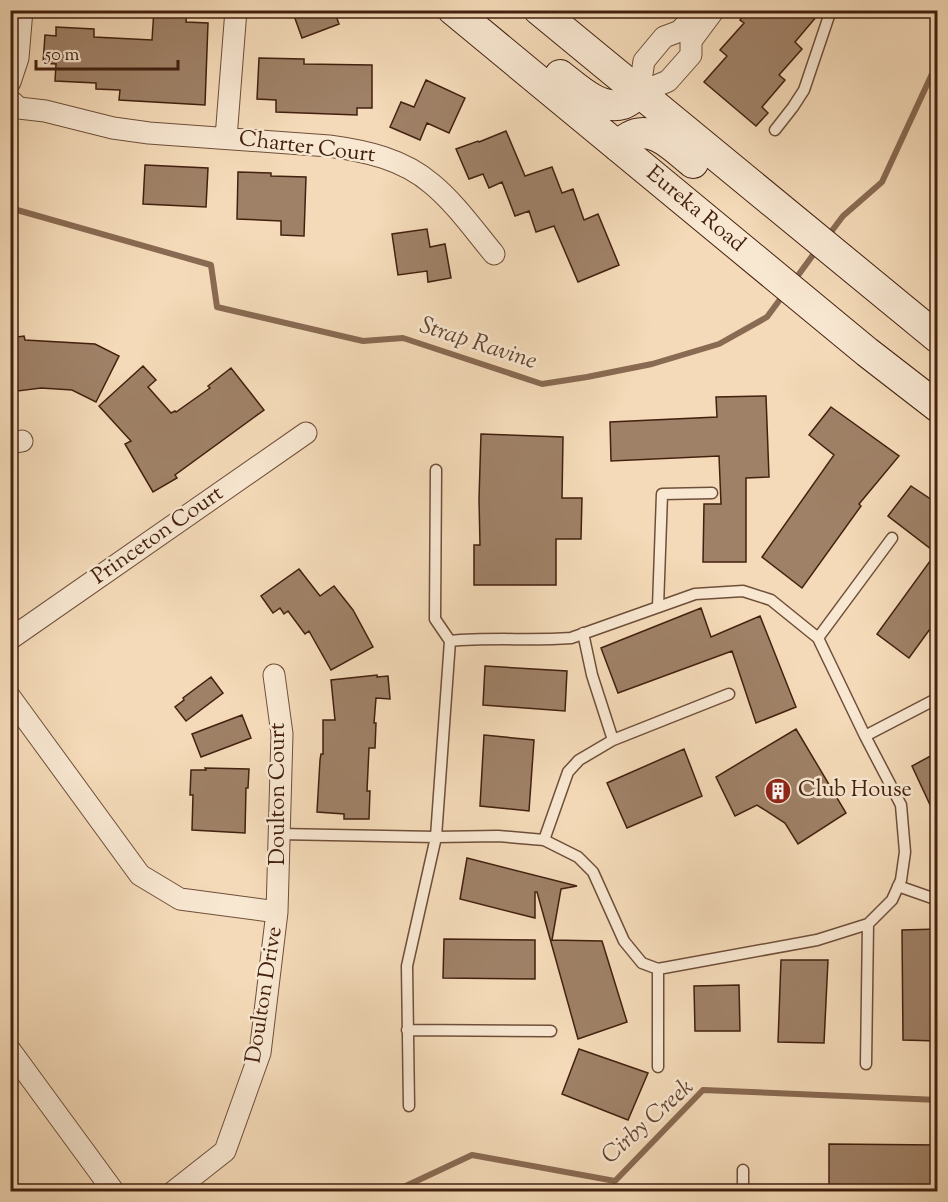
<svg xmlns="http://www.w3.org/2000/svg" width="948" height="1202" viewBox="0 0 948 1202" font-family="'Sorts Mill Goudy',serif">
<style>
.lines{fill:none;stroke-linecap:round;stroke-linejoin:round}
.stream{stroke:#896a52;stroke-width:6}
.building{fill:#9f8167;stroke:#43210f;stroke-width:1.5}
.lane-casing{stroke:#6f4f39;stroke-width:13}
.street-casing{stroke:#6f4f39;stroke-width:23}
.secondary-casing{stroke:#43210f;stroke-width:32}
.lane{stroke:#f8e7d1;stroke-width:10}
.street{stroke:#f8e7d1;stroke-width:21}
.secondary{stroke:#f8e7d1;stroke-width:30}
.labels{text-anchor:middle;dominant-baseline:central;stroke-width:5;stroke-linejoin:round;paint-order:stroke}
.street-label{font-size:22px;fill:#43210f;stroke:#f8e7d1}
.poi-label{font-size:22px;fill:#43210f;stroke:#f8e7d1;text-anchor:start}
.water-label{font-size:24px;font-style:italic;fill:#664631;stroke:#f8e7d1}
</style>
<rect width="100%" height="100%" fill="#f4dab8"/>
<filter id="stains"><feTurbulence type="fractalNoise" baseFrequency=".00333" numOctaves="4"/><feColorMatrix values="0 0 0 0 .2 0 0 0 0 .09 0 0 0 0 .02 0 0 0 .5 -.17"/></filter>
<radialGradient id="worn" r=".72"><stop offset=".6" stop-color="#630" stop-opacity="0"/><stop offset="1" stop-color="#630" stop-opacity=".3"/></radialGradient>
<g class="lines">
<path class="stream" d="M10 208 211 265 217 307 363 341 403 338 542 384 587 377 652 364 719 344 767 317 784 294
M828 236 843 216 882 182 938 61
M794 281 818 248
M393 1192 472 1155 615 1181 703 1090 938 1100"/>
</g>
<path class="building" d="M154 10H187L186 22 208 23 205 105 119 100 120 90 96 89V83L55 81 56 64 43 63 45 35 56 36V27L94 29V37L152 40Z
M292 10H334L339 24 302 38Z
M748 10H822L795 42 802 49 779 75 785 80 762 107 768 113 756 126 704 82 727 56 720 50 744 23 740 20Z
M259 58 304 59V64L372 65V108H357V115L276 112V100L257 99Z
M426 80 465 98 449 133 427 123 420 140 390 127 401 102 414 107Z
M506 131 525 176 552 167 562 193 573 189 584 220 598 214 619 265 578 282 554 226 536 232 529 211 515 216 502 182 489 188 483 174 469 179 456 149 478 141 479 142Z
M145 165 208 168 206 207 143 204Z
M238 172 271 173V176L306 177 304 236 281 235V221L237 219Z
M427 229 430 247 445 244 451 278 428 282 427 271 398 275 392 234Z
M24 336 25 340 95 344 119 356 96 402 72 390 41 388 10 392V338Z
M143 366 156 380 148 387 171 413 175 411 176 412 210 388 208 386 231 368 264 410 175 475 177 478 153 492 125 444 131 441 99 406Z
M766 396 769 477 746 478V562H703L704 504H721L719 456 611 461 610 422 717 417 716 397Z
M831 407 899 456 859 504 861 506 802 588 762 557 834 455 809 435Z
M481 434 563 437 562 498H582L581 539H556V585H474V545H480L479 499Z
M911 486 938 504V618L909 658 877 634 936 553 888 516Z
M299 569 320 596 334 586 353 610 373 647 331 670 309 631 305 634 288 611 284 614 280 608 273 613 261 596Z
M701 608 711 637 760 616 796 707 756 723 732 651 618 693 601 648Z
M485 666 567 671 565 711 483 705Z
M377 675V677L388 676 390 699 376 698 374 723H376L375 748H369L367 791H370L369 819H344V814L317 812 320 760 321 754H323V720H335L331 680Z
M211 677 223 693 186 721 175 707 184 700 183 698Z
M242 715 251 738 201 757 192 734Z
M796 729 846 813 798 844 785 823 757 805 735 816 716 777Z
M484 735 534 740 529 811 480 806Z
M684 749 702 796 627 828 607 783Z
M938 752V822L912 766Z
M205 768 249 769 248 788H246L245 833 192 830 193 795H190L191 770H206Z
M467 858 577 886 561 889 552 940 602 941 627 1022 578 1039 537 892H535V918L460 899Z
M938 929V1041L903 1040 902 930Z
M444 939 535 940V979L443 978Z
M781 960H828L824 1043 778 1042Z
M739 985 740 1031H695L694 986Z
M579 1049 648 1073 628 1120 562 1094Z
M829 1144 938 1145V1191H829Z"/>
<g class="lines">
<defs>
<path id="lane" d="M775 130 793 107 804 90 831 10
M658 607 662 494 712 493
M583 633 592 675 613 740
M818 638 892 538
M865 736 938 698
M279 834 436 837 498 836 544 840 578 857 593 872 624 941 642 963 658 969 817 940 868 924 892 900 901 880 905 852 901 805 865 736 818 638 771 600 743 591 695 594 571 638C531 641 490 637 450 641
M544 840 568 772 579 760 613 740 729 694
M898 886 938 900
M658 969V1067
M407 1030 551 1031
M866 1064 868 924
M409 1106 407 966 436 837 450 641 435 619 436 470
M743 1192V1170"/>
<path id="street" d="M10 82 18 58 22 10
M639 93 668 81 691 55V41L714 10
M639 93 644 61 664 37 680 31 698 11
M10 100 19 108 45 111 113 128 149 133 329 146C366 151 403 159 432 184 456 204 474 230 494 254
M226 138 236 10
M10 443 22 441
M10 639 306 433
M10 697 140 875 180 899 277 912
M10 1050 114 1192
M173 1192 225 1151 260 1053 277 912 282 734 274 675"/>
<g id="secondary">
<path id="s1" d="M453 10 867 352 938 407"/>
<path d="M539 10 938 338"/>
<path d="M560 75C577 88 600 111 623 104 629 102 634 97 639 93"/>
<path d="M619 147C622 144 625 139 629 137 653 123 676 150 693 163"/>
</g>
</defs>
<use href="#lane" class="lane-casing"/>
<use href="#street" class="street-casing"/>
<use href="#secondary" class="secondary-casing"/>
<use href="#lane" class="lane"/>
<use href="#street" class="street"/>
<use href="#secondary" class="secondary"/>
</g>
<defs>
<symbol id="building-disc" viewBox="-11 -11 22 22"><circle r="9.5" fill="#8f2418" stroke="#f8e7d1"/><path d="M-4-6H4V6H1V3H-1V6H-4ZM-2.5-4.3h1.7v1.8h-1.7ZM.8-4.3h1.7v1.8H.8ZM-2.5-1h1.7V.8h-1.7ZM.8-1h1.7V.8H.8Z" fill="#fff"/></symbol>
</defs>
<g fill-rule="evenodd">
<use href="#building-disc" x="763" y="776" width="30" height="30"/>
</g>
<g class="labels">
<g class="street-label">
<text transform="translate(307 148) rotate(7)">Charter Court</text>
<text stroke="none"><textPath href="#s1" startOffset="314">Eureka Road</textPath></text>
<text transform="translate(158 536) rotate(-35)">Princeton Court</text>
<text transform="translate(279 794) rotate(-90)">Doulton Court</text>
<text transform="translate(265 995) rotate(-81)">Doulton Drive</text>
</g>
<g class="poi-label">
<text x="798" y="791">Club House</text>
</g>
<g class="water-label">
<text transform="translate(478 344) rotate(18)">Strap Ravine</text>
<text transform="translate(648 1122) rotate(-42)">Cirby Creek</text>
</g>
</g>
<rect width="948" height="1202" fill="none" stroke="#f4dab8" stroke-width="36"/>
<rect x="12" y="12" width="924" height="1178" fill="none" stroke="#43210f" stroke-width="3"/>
<rect x="18" y="18" width="912" height="1166" fill="none" stroke="#43210f" stroke-width="1.5"/>
<path d="M36 60v9h142v-9" fill="none" stroke="#43210f" stroke-width="3"/>
<text x="45" y="60" font-size="18" fill="#43210f" stroke="#f8e7d1" stroke-width="4.5" paint-order="stroke">50 m</text>
<rect width="100%" height="100%" filter="url(#stains)"/>
<rect width="100%" height="100%" fill="url(#worn)"/>
</svg>
